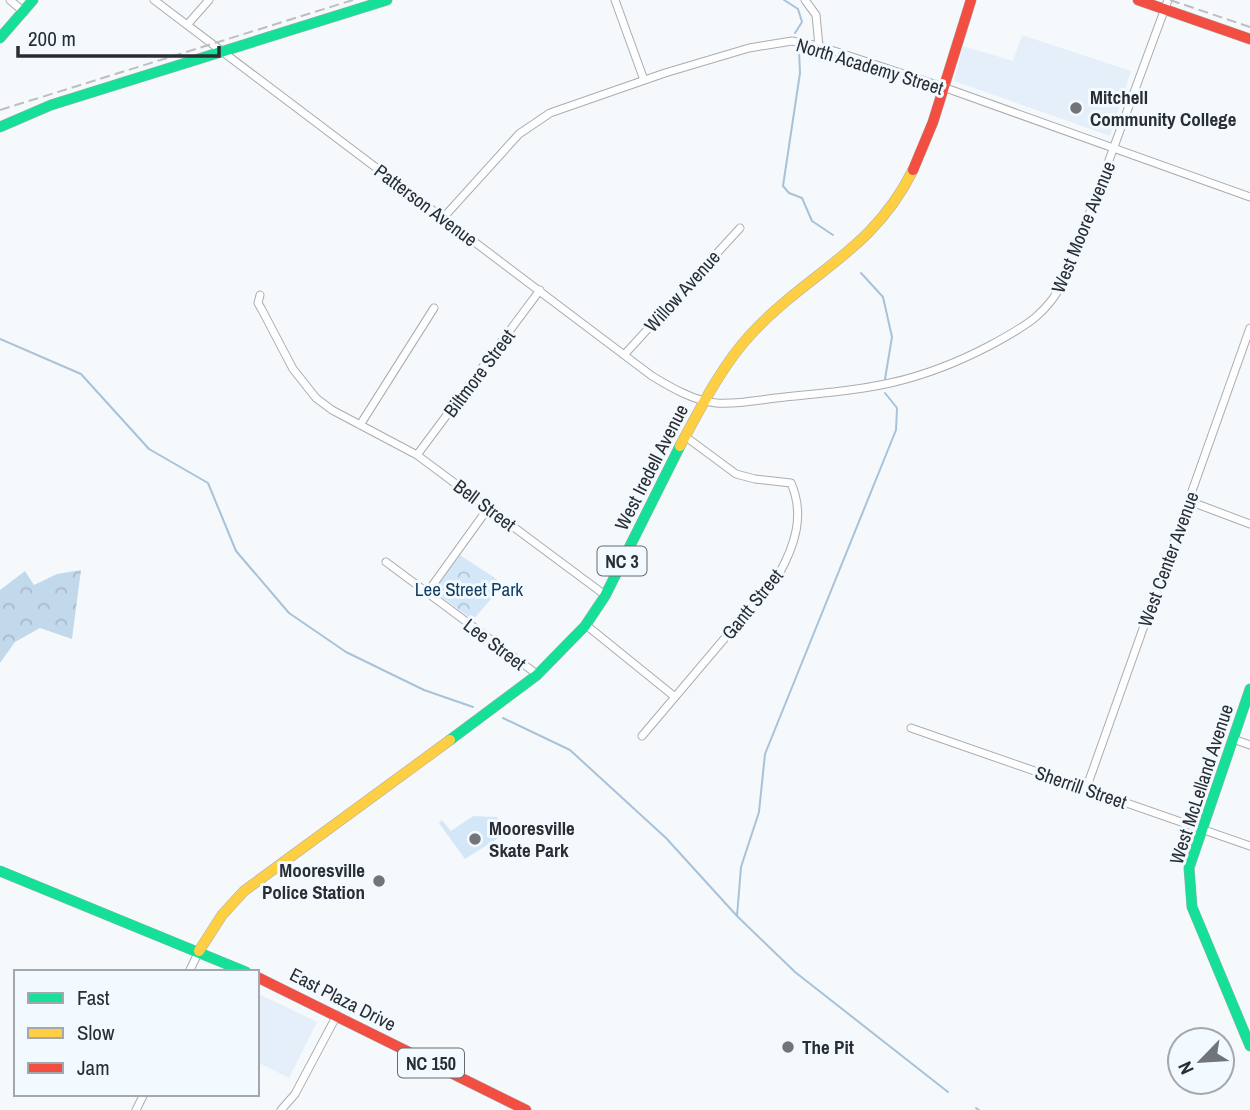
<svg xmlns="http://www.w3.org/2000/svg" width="1250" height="1110" viewBox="0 0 1250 1110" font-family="'Archivo Narrow',sans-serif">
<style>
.built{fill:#e4eff9}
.grass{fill:#d3e7f9}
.forest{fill:url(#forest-crowns)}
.park{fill:url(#park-crowns)}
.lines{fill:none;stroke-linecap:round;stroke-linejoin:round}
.stream{stroke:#a7c2d9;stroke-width:2}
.street-casing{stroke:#a9adb0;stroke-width:9}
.fast-casing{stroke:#a9adb0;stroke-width:11}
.slow-casing{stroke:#a9adb0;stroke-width:11}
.jam-casing{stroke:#a9adb0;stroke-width:11}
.street{stroke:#fefeff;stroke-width:7}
.fast{stroke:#16e098;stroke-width:10}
.slow{stroke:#ffcf43;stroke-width:10}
.jam{stroke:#f24e42;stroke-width:10}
.rail{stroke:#bebec0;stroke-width:2;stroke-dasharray:10 5;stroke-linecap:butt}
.poi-dot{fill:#717579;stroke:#f2f9ff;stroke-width:2.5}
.labels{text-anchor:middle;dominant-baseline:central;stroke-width:6;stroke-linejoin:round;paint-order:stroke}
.shield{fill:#f2f9ff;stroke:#666b70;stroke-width:2}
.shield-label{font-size:18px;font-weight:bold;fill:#2a2e32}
.street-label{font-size:19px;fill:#2a2e32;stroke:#f2f9ff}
.poi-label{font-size:19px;font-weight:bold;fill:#2a2e32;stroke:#f2f9ff;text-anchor:start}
.park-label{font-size:19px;fill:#123c5d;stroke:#f2f9ff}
</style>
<defs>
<pattern id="forest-crowns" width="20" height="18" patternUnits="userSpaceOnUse" patternTransform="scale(1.75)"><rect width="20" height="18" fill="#c2d9ec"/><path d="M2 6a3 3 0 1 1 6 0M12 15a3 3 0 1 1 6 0" fill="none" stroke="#a7bbcb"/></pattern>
<pattern id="park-crowns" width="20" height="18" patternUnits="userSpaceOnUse" patternTransform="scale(1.75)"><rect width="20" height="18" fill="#d3e7f9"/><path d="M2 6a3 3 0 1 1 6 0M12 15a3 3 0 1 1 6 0" fill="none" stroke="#b5c6d6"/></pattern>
</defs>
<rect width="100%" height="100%" fill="#f5f9fc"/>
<path class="built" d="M1022 35 1131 71 1110 136 954 81 963 46 1013 61Z
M257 993 317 1022 289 1078 257 1062Z"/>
<path class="grass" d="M473 816 497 817 508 832 465 859 439 823 442 820 451 831Z"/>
<path class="forest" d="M81 570 72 639 40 628 15 642 0 663V590L25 571 34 585 57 574Z"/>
<path class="park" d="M460 555 504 584 473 620 439 595 436 588Z"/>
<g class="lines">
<path class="stream" d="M784 0 798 9 802 22 795 33
M799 51 800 73 783 186 789 193 802 198 812 221 833 235
M861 273 883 297 892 337 885 379
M0 339 81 374 149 449 208 483 236 551 289 613 346 652 424 690 473 707
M503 718 570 750 666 838 737 916 795 972 948 1092
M737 916 741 867 759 812 765 754 896 430 897 408 885 393
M976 1108 979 1110"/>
<defs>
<path id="street" d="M10 0 24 12
M154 0 652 376C670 387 694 401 716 403 737 405 763 399 785 397 867 389 914 385 989 346 1026 326 1047 315 1066 277L1168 0
M615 0 644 80
M805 0 816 15 819 46
M187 25 209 0
M443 218 519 134 550 113 665 73 749 48 792 41 819 46 943 87 1250 197
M260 295 258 303 262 310 293 369 316 398 332 410 417 455 605 595
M624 355 740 228
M360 425 434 308
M417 455 540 290
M1189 501 1250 524
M386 562 538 675
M427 593 489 507
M586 625 675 697
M911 728 1250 846
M642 736 779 574C795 545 805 515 791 483L755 479 736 474 686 437
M1233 739 1250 745
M1086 789 1250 328
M189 972 199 951
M136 1110 144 1094
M281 1110 295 1094 337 1015"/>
<path id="fast" d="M0 38 33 0
M0 127 51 105 387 0
M1250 689 1189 868 1192 907 1250 1046
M450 740 537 675 585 626 605 596 680 446
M0 871 246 972"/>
<path id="slow" d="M680 446C701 407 722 365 752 333 809 272 873 251 913 170
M199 951 222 915 244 891 450 740"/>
<path id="jam" d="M1138 0 1250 39
M913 170 933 122 971 0
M257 977 526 1110"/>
</defs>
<use href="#street" class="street-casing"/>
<use href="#fast" class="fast-casing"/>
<use href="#slow" class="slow-casing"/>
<use href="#jam" class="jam-casing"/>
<use href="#street" class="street"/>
<use href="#fast" class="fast"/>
<use href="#slow" class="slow"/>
<use href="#jam" class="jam"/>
<path class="rail" d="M1170 0 1250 27
M0 110 353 0"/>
</g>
<g class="poi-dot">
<circle cx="1076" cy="108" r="7"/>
<circle cx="475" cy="839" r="7"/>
<circle cx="379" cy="881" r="7"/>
<circle cx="788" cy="1047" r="7"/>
</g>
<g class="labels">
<g class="shield">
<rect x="597.5" y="546.5" width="49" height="29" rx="5"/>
<rect x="398" y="1048.5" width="66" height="29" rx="5"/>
</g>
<g class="shield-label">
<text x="622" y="561">NC 3</text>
<text x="431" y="1063">NC 150</text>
</g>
<g class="street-label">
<text transform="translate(870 66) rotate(17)">North Academy Street</text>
<text transform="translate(426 205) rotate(37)">Patterson Avenue</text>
<text transform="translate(1083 227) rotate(-68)">West Moore Avenue</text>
<text transform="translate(682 291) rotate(-48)">Willow Avenue</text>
<text transform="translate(479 373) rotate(-53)">Biltmore Street</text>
<text transform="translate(651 467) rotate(-63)">West Iredell Avenue</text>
<text transform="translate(485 505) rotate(37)">Bell Street</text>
<text transform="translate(1168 559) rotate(-70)">West Center Avenue</text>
<text transform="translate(752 604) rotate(-51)">Gantt Street</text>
<text transform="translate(495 644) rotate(37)">Lee Street</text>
<text transform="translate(1201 784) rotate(-72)">West McLelland Avenue</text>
<text transform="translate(1081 787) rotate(19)">Sherrill Street</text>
<text transform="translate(343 999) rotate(27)">East Plaza Drive</text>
</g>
<g class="poi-label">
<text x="1090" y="97">Mitchell<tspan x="1090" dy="22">Community College</tspan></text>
<text x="489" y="828">Mooresville<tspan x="489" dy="22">Skate Park</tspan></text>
<text x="365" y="870" text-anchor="end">Mooresville<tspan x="365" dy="22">Police Station</tspan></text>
<text x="802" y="1047">The Pit</text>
</g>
<g class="park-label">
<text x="469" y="589">Lee Street Park</text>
</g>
</g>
<rect x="14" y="970" width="245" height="126" fill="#f2f9ff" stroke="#a2a8ad" stroke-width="2"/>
<rect x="28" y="993" width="35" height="10" fill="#16e098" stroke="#a2a8ad" stroke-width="2"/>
<text x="77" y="1005" font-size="21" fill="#2a2e32">Fast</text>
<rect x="28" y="1028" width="35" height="10" fill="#ffcf43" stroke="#a2a8ad" stroke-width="2"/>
<text x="77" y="1040" font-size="21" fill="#2a2e32">Slow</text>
<rect x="28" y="1063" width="35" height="10" fill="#f24e42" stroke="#a2a8ad" stroke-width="2"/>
<text x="77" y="1075" font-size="21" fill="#2a2e32">Jam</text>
<g transform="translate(1201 1061) rotate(245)"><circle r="33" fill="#f2f9ff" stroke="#a2a8ad" stroke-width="2"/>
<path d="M0-5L12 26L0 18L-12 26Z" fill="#717579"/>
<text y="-10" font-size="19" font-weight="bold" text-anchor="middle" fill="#2a2e32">N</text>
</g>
<path d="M18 46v10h201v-10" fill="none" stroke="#2a2e32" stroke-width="3.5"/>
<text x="28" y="46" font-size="21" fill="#2a2e32" stroke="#f2f9ff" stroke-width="5" paint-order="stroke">200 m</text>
</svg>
